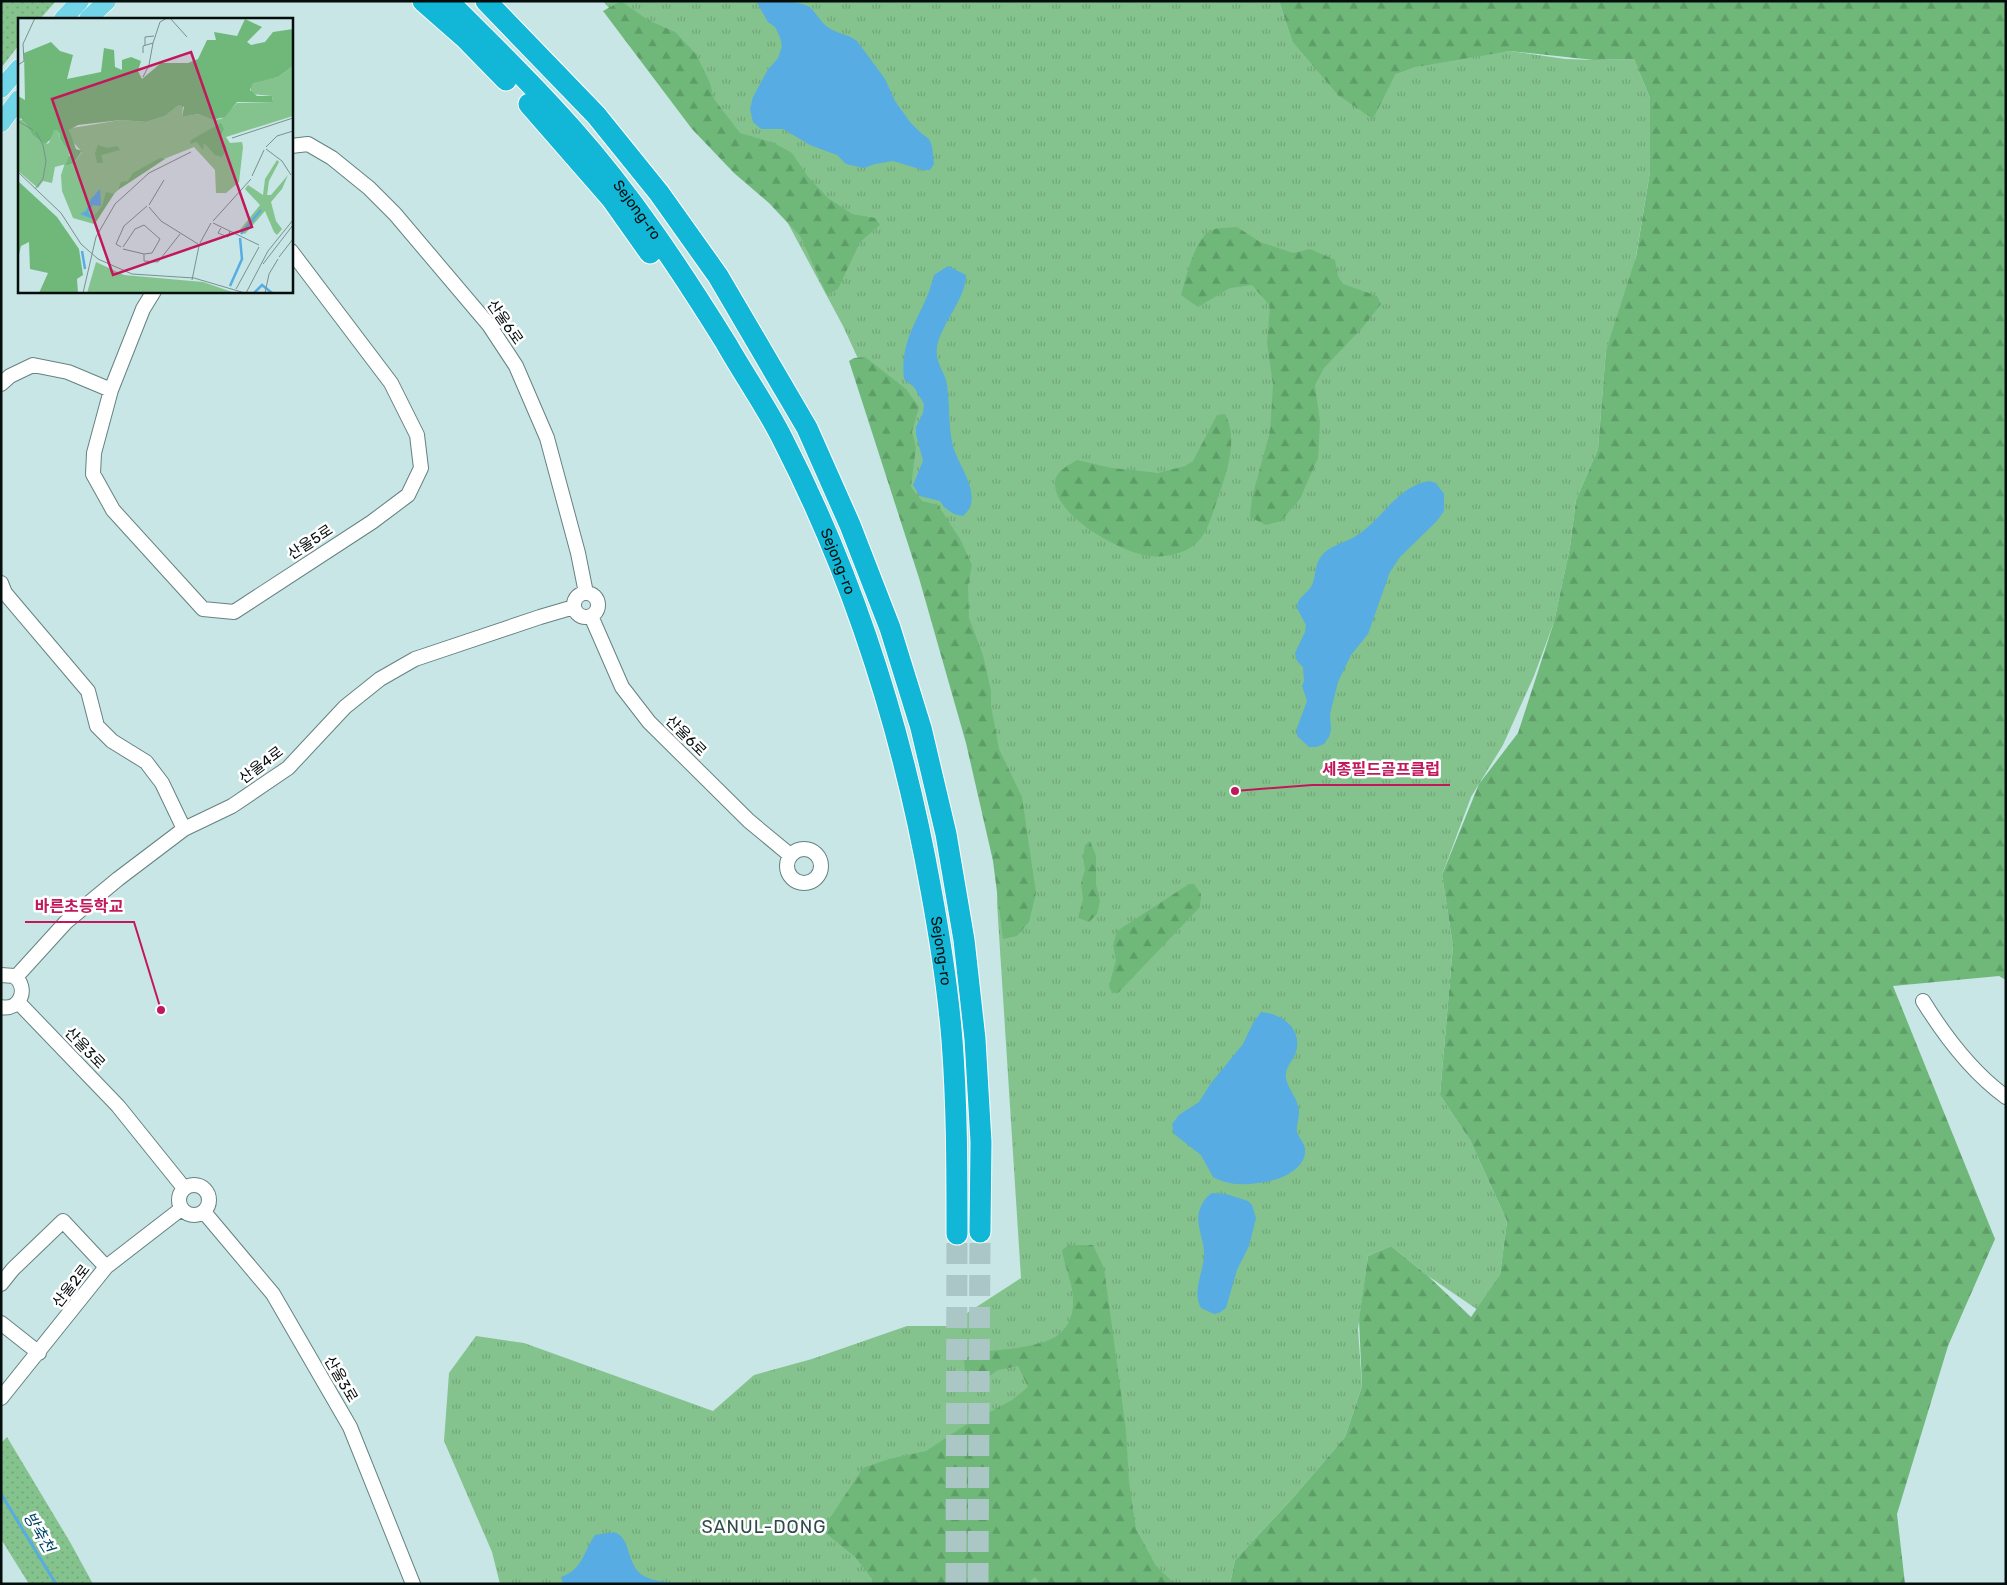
<svg xmlns="http://www.w3.org/2000/svg" width="2007" height="1585" viewBox="0 0 2007 1585" font-family="Rubik,'Noto Sans KR',sans-serif">
<style>
.grass{fill:url(#grass-tufts)}
.forest{fill:url(#forest-firs)}
.park{fill:url(#park-dots)}
.water{fill:#57ace3}
.lines{fill:none;stroke-linecap:round;stroke-linejoin:round}
.stream{stroke:#57ace3;stroke-width:3}
.highway-tunnel{stroke:#aac6c5;stroke-width:21;stroke-dasharray:21 11;stroke-linecap:butt}
.minor-casing{stroke:#658281;stroke-width:16}
.major-casing{stroke:#fff;stroke-width:19}
.highway-casing{stroke:#fff;stroke-width:23}
.minor{stroke:#fff;stroke-width:14}
.major{stroke:#71d4e7;stroke-width:18}
.highway{stroke:#12b7d7;stroke-width:21}
.labels{text-anchor:middle;dominant-baseline:central;stroke-width:5;stroke-linejoin:round;paint-order:stroke}
.street-label{font-size:15px;fill:#040e0d;stroke:#fff}
.water-label{font-size:16px;font-style:italic;fill:#00476b;stroke:#fff}
.quarter-label{font-size:18px;letter-spacing:1px;fill:#2f4b4a;stroke:#fff}
.inset-river{fill:none;stroke:#57ace3;stroke-width:2.5}
.inset-road{fill:none;stroke:#79908f;stroke-width:1}
.view{fill:#c2185b;fill-opacity:0.15;stroke:#c2185b;stroke-width:2.5}
.inset-edge{fill:none;stroke:#040e0d;stroke-width:2.5}
.leader{fill:none;stroke:#c2185b;stroke-width:2}
.callout-dot{fill:#c2185b;stroke:#fff;stroke-width:2}
.callout-label{font-size:16px;text-anchor:middle;font-weight:bold;fill:#c2185b;stroke:#fff;stroke-width:5;stroke-linejoin:round;paint-order:stroke}
</style>
<defs>
<pattern id="grass-tufts" width="24" height="20" patternUnits="userSpaceOnUse" patternTransform="scale(1.25)"><rect width="24" height="20" fill="#85c38e"/><path d="M3 7l-1-3M5 7V3M7 7l1-3M15 17l-1-3M17 17v-4M19 17l1-3" fill="none" stroke="#71a679"/></pattern>
<pattern id="forest-firs" width="22" height="20" patternUnits="userSpaceOnUse" patternTransform="scale(1.25)"><rect width="22" height="20" fill="#6fb87a"/><path d="M5 1l3.5 6h-7zM16 11l3.5 6h-7z" fill="#5e9d68"/></pattern>
<pattern id="park-dots" width="8" height="8" patternUnits="userSpaceOnUse" patternTransform="scale(1.25)"><rect width="8" height="8" fill="#85c38e"/><path d="M2 2h.1M6 6h.1" fill="none" stroke="#71a679" stroke-width="1.8" stroke-linecap="round"/></pattern>
</defs>
<rect width="100%" height="100%" fill="#c7e6e5"/>
<path class="grass" d="M603 1H1279L1292 41 1395 75 1434 60 1510 51 1565 59 1594 60 1634 59 1650 98V172L1631 286 1606 350 1598 449 1576 500 1570 547 1554 622 1534 676 1503 745 1471 797 1442 875 1453 946 1440 1095 1470 1140 1507 1221 1500 1275 1481 1312 1428 1276 1391 1246 1368 1256 1358 1329 1362 1386 1345 1437 1291 1500 1235 1560 1230 1584H500L492 1552 444 1441 449 1373 476 1336 524 1343 713 1411 754 1375 812 1359 907 1326H947L1021 1278 997 903 998 808 907 491 866 376 843 326 776 201Z"/>
<path class="forest" d="M621 1 648 20 675 32 696 54 710 83 714 99 740 133 774 143 792 153 808 177 828 198 852 214 875 218 880 225 860 242 838 289 827 295 800 236 769 203 734 173 692 129 603 11Z
M1279 1H2006V980L1999 976 1893 986 1995 1239 1948 1346 1897 1514 1905 1584H1230L1235 1560 1291 1500 1345 1437 1362 1386 1359 1319 1368 1256 1391 1246 1428 1276 1471 1317 1500 1275 1507 1221 1470 1140 1440 1095 1453 946 1442 875 1479 784 1518 733 1554 622 1570 547 1576 500 1598 449 1606 350 1636 257 1650 172V98L1634 59 1594 60 1510 51 1416 67 1395 75 1373 119 1338 95 1292 41Z
M1237 227 1260 242 1293 253 1310 249 1335 260 1338 276 1343 284 1377 296 1381 304 1363 327 1324 368 1315 385 1320 422 1318 458 1300 499 1281 521 1266 525 1250 517 1252 497 1270 432 1273 385 1267 343 1270 306 1252 285 1230 288 1198 307 1181 295C1186 278 1194 240 1210 231 1217 227 1230 228 1237 227Z
M865 357 906 389 919 407 912 432 916 447 911 487 922 501 938 505 960 539 972 565 968 586 969 618 983 655 991 691V706L999 749 1022 797 1036 893 1029 922 1017 936 1003 939 993 861 966 743 919 578 849 361 854 358Z
M1225 414C1238 438 1228 468 1220 492 1213 510 1209 534 1193 546 1182 554 1163 558 1150 556 1121 553 1055 516 1055 484 1055 471 1068 466 1077 460L1112 468 1158 473 1185 466 1193 461 1217 415Z
M1090 841 1096 856V884L1100 901 1097 914 1089 922 1078 918 1083 899 1081 883 1085 870 1083 857 1085 845Z
M1189 884H1194L1201 894 1200 907 1118 993H1112L1109 986 1116 960 1113 945 1117 931Z
M1069 1245H1093L1104 1268 1126 1430 1129 1482 1136 1529 1156 1566 1175 1584H1041L1035 1577 1027 1584H876L855 1557 822 1530 863 1468 889 1459 926 1451 964 1426 1012 1400 1028 1387 1018 1366 998 1370 985 1379 965 1372 964 1359C973 1356 981 1352 990 1351 1025 1346 1075 1348 1073 1299 1073 1284 1064 1265 1062 1250Z"/>
<path class="park" d="M1 1H56L40 19H19V45L1 68Z
M7 1437 70 1542 93 1584H29L1 1539V1443Z"/>
<path class="water" d="M756 1C773 1 797 0 810 7 817 14 821 23 829 28 838 34 848 34 857 41L885 79 895 101 910 122 921 133 929 139 932 146 934 164 930 170H923L893 161 875 164 864 168 846 164 837 155 810 145 783 129H761L753 122 750 109 753 97 767 71 778 58 782 46 780 37 775 27 768 22Z
M948 266 966 275C966 302 933 332 937 356 938 366 946 375 947 385 950 405 948 426 953 446 958 464 975 484 971 504 970 509 967 512 963 516L954 514 944 507 940 501 920 496 913 485 923 461 916 434V427L923 413 924 404 914 387 904 379C899 335 925 314 934 275Z
M1429 481 1436 483 1444 494V511L1437 521 1400 557 1390 572 1368 634 1351 655 1338 682 1330 714 1331 730 1329 737 1324 744 1316 747H1309L1297 736V728L1307 701 1302 686 1304 681 1303 667 1297 661 1295 653 1305 632 1306 625 1297 608 1298 602C1301 596 1307 593 1311 587 1316 579 1314 567 1320 558 1328 545 1347 543 1359 534 1383 518 1398 486 1429 481Z
M1261 1012C1279 1013 1300 1026 1297 1047 1296 1059 1284 1066 1286 1078 1288 1089 1296 1096 1298 1106 1301 1115 1296 1123 1297 1132 1299 1138 1304 1142 1305 1149 1307 1169 1280 1180 1265 1182 1248 1185 1228 1186 1213 1177L1201 1155 1174 1134 1172 1124 1179 1115 1199 1102 1211 1083 1243 1044 1253 1023Z
M1212 1193 1226 1194 1248 1201 1252 1205 1256 1218 1249 1246 1237 1270 1226 1308 1219 1313 1214 1314 1201 1308C1191 1290 1205 1271 1204 1251 1203 1238 1196 1225 1199 1212 1201 1205 1205 1197 1212 1193Z
M614 1532C633 1538 625 1568 646 1577 662 1585 684 1581 701 1584H563L561 1577C583 1569 583 1553 595 1535Z"/>
<g class="lines">
<path class="stream" d="M1 1494 56 1584"/>
<path class="highway-tunnel" d="M956 1584 957 1234
M978 1584 980 1232"/>
<defs>
<path id="minor" d="M291 146 308 144 332 158 369 188 395 214 489 325 516 366 547 438 578 553 586 593
M1 384 10 376 33 365 68 372 111 390 94 453 93 474 113 510 203 609 234 612 372 522 408 495 421 468 417 435 391 383 291 251
M111 390 143 309 154 291
M1 583 5 593 88 691 97 726 112 741 146 762 162 783 184 829
M574 605a12 12 0 1 1 24 0a12 12 0 1 1-24 0Z
M591 616 622 687 649 722 749 821 790 855
M787 866a17 17 0 1 1 34 0a17 17 0 1 1-34 0Z
M1 975 14 976C29 987 21 1011 1 1007
M16 977 66 922 118 879 184 829 232 806 288 768 345 707 380 679 415 659 540 617 574 607
M1923 1001C1944 1035 1973 1073 2006 1097
M18 1002 118 1106 184 1188
M179 1200a15 15 0 1 1 30 0a15 15 0 1 1-30 0Z
M204 1212 273 1294 350 1427 413 1584
M1 1284 13 1269 63 1221 106 1267
M1 1323 39 1353
M1 1398 106 1267 181 1209"/>
<path id="major" d="M63 19 80 1
M88 19 107 1
M1 89 19 68
M1 123 19 99"/>
<g id="highway">
<path d="M423 1 464 37 506 80"/>
<path id="s1" d="M448 1C490 43 534 85 573 130 631 195 680 269 726 343 744 375 766 406 782 438 855 580 903 733 931 890 940 939 948 990 952 1040 957 1104 957 1169 957 1234"/>
<path d="M486 1 596 115 659 193 718 276 807 428 850 525 890 628 921 728 946 834 964 940 975 1039 981 1142 980 1232"/>
<path d="M529 104 611 198 650 253"/>
</g>
</defs>
<use href="#minor" class="minor-casing"/>
<use href="#major" class="major-casing"/>
<use href="#highway" class="highway-casing"/>
<use href="#minor" class="minor"/>
<use href="#major" class="major"/>
<use href="#highway" class="highway"/>
</g>
<g class="labels">
<g class="street-label">
<text stroke="none"><textPath href="#s1" startOffset="282">Sejong-ro</textPath></text>
<text transform="translate(505 322) rotate(55)">산울6로</text>
<text transform="translate(310 542) rotate(-33)">산울5로</text>
<text stroke="none"><textPath href="#s1" startOffset="688">Sejong-ro</textPath></text>
<text transform="translate(686 736) rotate(45)">산울6로</text>
<text transform="translate(261 765) rotate(-37)">산울4로</text>
<text stroke="none"><textPath href="#s1" startOffset="1092">Sejong-ro</textPath></text>
<text transform="translate(85 1048) rotate(46)">산울3로</text>
<text transform="translate(71 1286) rotate(-52)">산울2로</text>
<text transform="translate(341 1379) rotate(60)">산울3로</text>
</g>
<g class="water-label">
<text transform="translate(39 1532) rotate(59)">방축천</text>
</g>
<g class="quarter-label">
<text x="764" y="1527">SANUL-DONG</text>
</g>
</g>
<g transform="translate(18 18)">
<rect width="275" height="275" fill="#c7e6e5"/>
<path d="M275 48V98L208 119 212 125 224 124 225 129 221 164 208 175H198L197 152 176 129 136 145 104 168 89 183 76 206 55 200 44 173 43 157 46 148 55 146 64 134 54 123 51 112 54 110 103 102 128 104 147 98 161 87 165 88 164 99 180 96 194 102 203 101 219 85 255 84 254 78 233 76V69L235 64 260 59Z" fill="#85c38e"/>
<path d="M227 1 244 9 229 24 233 27 247 24 255 14 275 11V48L260 59 235 65 232 72 239 78H254L255 84H219L207 99 194 102 180 96 164 99 166 89 161 87 147 98 128 104 103 102 60 107 51 112 58 131 64 133 55 146 46 148 49 139 53 137 42 121 41 114 0 150 4 101 0 100V78L7 82 6 35 33 24 42 33 55 37 49 61 83 54 86 30 96 32 97 49 104 52V42L113 39 123 43 120 53 124 61 143 45H170L180 41 189 22H198L196 14 219 18ZM203 105 206 111 202 119 209 130 204 139 197 137 186 125 185 132 179 124 172 126 173 122ZM80 127 89 130 99 128 102 132 83 137 85 145H79L77 135ZM142 140 147 141 100 172 103 164 110 163 115 155ZM0 163 39 199 61 231 65 257 59 261 60 275H21L30 255 12 251 11 224 3 228 0 241ZM88 174 96 176 78 204 77 197 84 188Z" fill="#6fb87a"/>
<path d="M0 100 8 105 15 117 27 126 31 125 36 112H40L42 121 52 135 48 146 37 149 34 165 25 163 20 170 0 153Z" fill="#85c38e"/>
<path d="M259 142 261 144 251 163 249 177H253L270 157 264 171 253 184 258 203 264 211 259 217 256 214 247 193 227 216 221 213 242 187 227 171 230 167 245 177 247 161ZM78 244 106 257 185 264 217 275H69Z" fill="#85c38e"/>
<path d="M82 171 83 188 75 187 70 194 75 201 62 196 68 193 73 181Z" fill="#57ace3"/>
<path class="inset-river" d="M223 216 243 192M64 233 67 251M212 268 224 241 222 220M236 275 244 267 254 275"/>
<path class="inset-road" d="M152 0 169 19M127 27V19L136 18M125 35V28L135 25 142 4 149 0M0 47 6 43 5 26 17 0M125 59 131 47 135 25M0 103 15 112M214 120 275 100M248 129 259 118 275 113M248 131 264 143 273 157M0 154 43 195 63 226 80 241M234 158 246 132M17 171 25 161 28 143 25 127 18 114M131 187 146 162M131 189 143 203 180 226M195 203 233 161M195 205 241 227M203 210 200 215 210 219 212 213M182 225 193 205M103 229 98 226 106 208 129 188M105 229 117 211 126 207 142 221 134 235 126 236V243L140 244 162 216M105 231 126 236M261 239 275 221M80 241 114 256 176 260 227 275M245 246 275 207M174 262 181 228M218 271 241 229M65 275 78 219 97 186 131 155 173 134M228 275 250 233 275 202M247 275 251 256 260 241"/>
<path class="view" d="M173 34 234 209 95 257 34 81Z"/>
<rect width="275" height="275" class="inset-edge"/>
</g>
<path class="leader" d="M1235 791L1312 785H1450M161 1010L134 922H25"/>
<g class="callout-dot">
<circle cx="1235" cy="791" r="5"/>
<circle cx="161" cy="1010" r="5"/>
</g>
<g class="callout-label">
<text x="1381" y="775">세종필드골프클럽</text>
<text x="79" y="912">바른초등학교</text>
</g>
<rect width="2007" height="1585" fill="none" stroke="#040e0d" stroke-width="5"/>
</svg>
